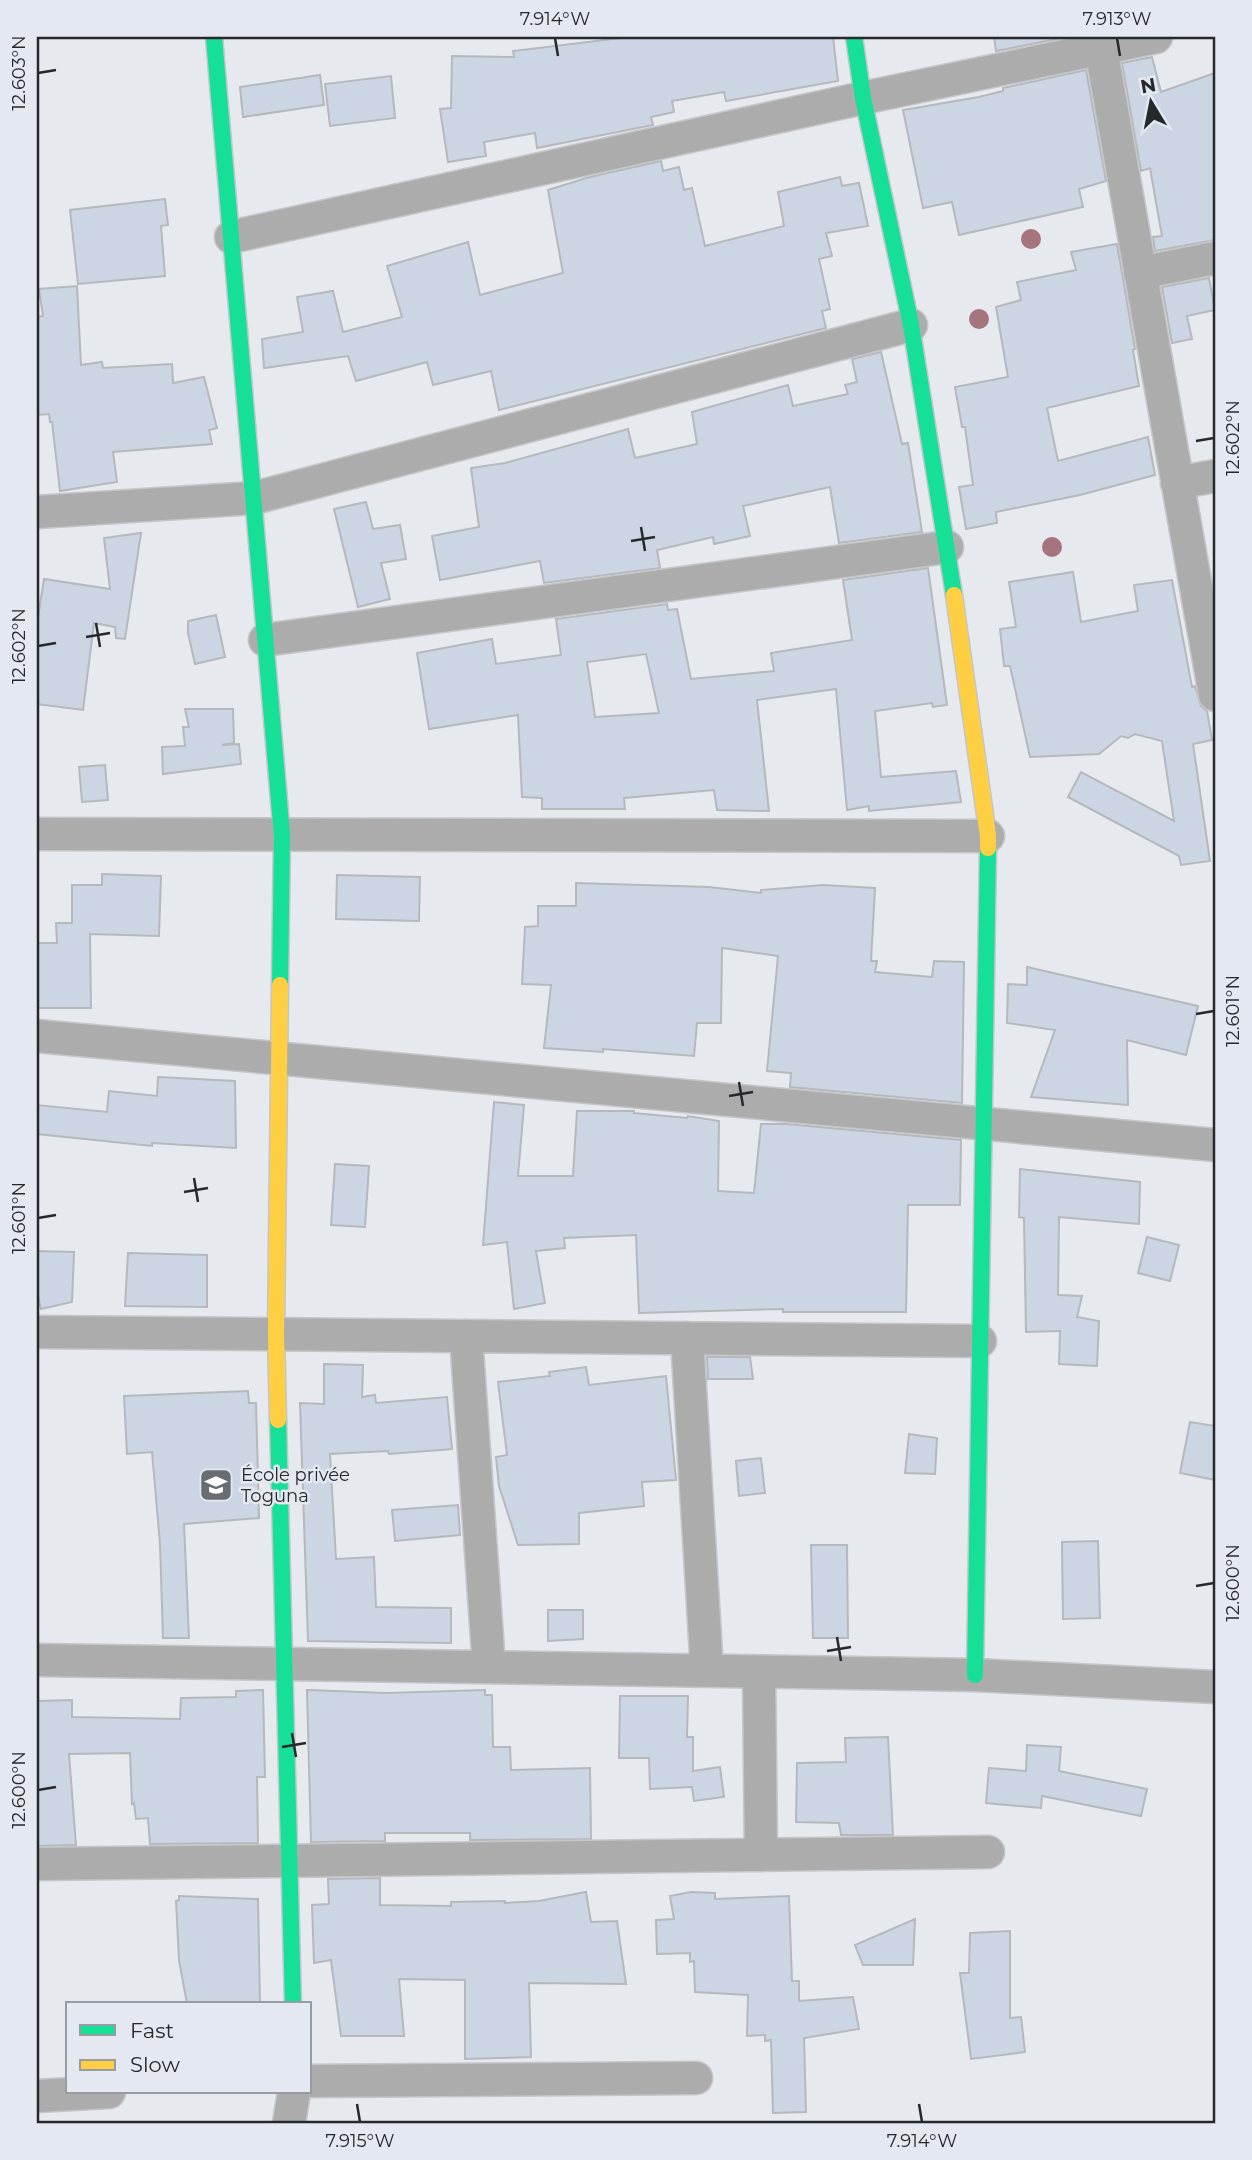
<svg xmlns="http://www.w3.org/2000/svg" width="1252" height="2160" viewBox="0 0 1252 2160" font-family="Montserrat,sans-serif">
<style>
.building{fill:#ccd5e4;stroke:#b6b8bb;stroke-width:2;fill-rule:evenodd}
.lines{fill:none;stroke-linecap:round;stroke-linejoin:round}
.street-casing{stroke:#c4c6ca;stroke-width:35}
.fast-casing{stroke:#c4c6ca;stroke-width:19}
.slow-casing{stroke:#c4c6ca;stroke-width:19}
.street{stroke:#adacad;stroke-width:32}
.fast{stroke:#16e098;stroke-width:16}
.slow{stroke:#ffcf43;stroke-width:16}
.tree{fill:#a5747d}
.ticks{fill:none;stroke:#26282c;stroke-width:2.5}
.labels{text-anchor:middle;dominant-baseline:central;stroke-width:5;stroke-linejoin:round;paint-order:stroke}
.poi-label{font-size:18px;fill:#26282c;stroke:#e3e8f1;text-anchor:start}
.neatline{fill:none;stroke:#26282c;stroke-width:2.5}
.ticks-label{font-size:18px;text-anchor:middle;fill:#26282c}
</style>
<rect width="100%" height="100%" fill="#e6e9ee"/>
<path class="building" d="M629 37H833L838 81 726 101 724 92 672 101 674 112 651 117 653 125 537 148 535 133 484 142 486 156 448 162 440 109 451 108 452 56 514 57 513 51Z
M994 37H1067L996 51Z
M1152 57 1161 92 1215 73V240L1155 251 1153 237 1162 236 1150 168 1141 171 1122 63Z
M1086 70 1106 181 1079 189 1083 207 959 235 952 202 923 208 903 110 979 97 1003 91V88Z
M320 75 324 105 243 117 240 87Z
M391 76 395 118 330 126 325 84Z
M661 161 663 171 679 167 684 190 692 188 705 246 784 226 778 192 840 177 842 186 859 183 868 226 826 233 832 256 819 259 830 309 822 311 826 328 499 410 491 371 433 385 427 362 356 381 348 356 264 368 262 339 303 332 297 297 333 291 343 332 402 317 387 266 468 242 480 295 563 273 548 190 590 177Z
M165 199 168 225 161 226 165 276 78 284 70 210Z
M1117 244 1135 349 1133 350 1139 386 1047 408 1058 461 1148 437 1155 475 1080 495 996 512 997 523 966 529 959 487 973 485 965 427H962L955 387 1008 377 996 307 1021 300 1017 282 1076 270 1071 252Z
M1209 278 1215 310 1187 316 1192 339 1172 343 1162 287Z
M77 286 81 365 102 362 103 368 172 364 173 383 204 377 217 428 209 430 212 444 113 452 117 482 60 491 52 422H50L49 414 37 415V317L43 316 39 289Z
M881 352 902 444 908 443 922 532 839 543 830 487 743 506 750 536 714 544 713 537 657 550 660 568 544 583 540 561 440 580 432 536 479 527 471 468 505 463 628 429 635 458 697 444 692 412 788 385 793 406 848 394 845 385 857 382 852 359Z
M366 502 373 529 400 525 406 559 381 563 390 599 358 607 334 509Z
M141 533 125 639 116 638 115 627 94 623 83 710 37 704V624L44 579 110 589 104 538Z
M928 568 947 705 933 707 932 703 875 711 881 777 956 771 961 802 869 811V806L847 810 836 689 757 700 769 811 717 810 714 790 624 798 625 809H542V798L522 797 518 715 429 729 417 653 492 639 496 664 561 655 556 619 667 604 668 610 677 609 691 679 774 671 771 653 852 640 843 580ZM646 654 659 713 595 717 587 662Z
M1073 572 1081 622 1138 611 1134 585 1172 580 1192 687 1195 686 1201 706 1207 711 1212 740 1193 744 1210 861 1181 865 1179 856 1068 797 1081 772 1174 821 1162 741 1135 734 1128 738 1121 736 1099 754 1030 757 1010 666H1004L1000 629 1016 627 1009 582Z
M216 615 225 657 195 664 188 633V621Z
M185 709H233L234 743 222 745 239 744 241 764 163 774 162 747 185 746 183 727H189Z
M105 765 108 800 82 802 79 767Z
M102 874 161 876 159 936 90 934 91 1008H37V943H57L56 923H72V885H102Z
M337 875 420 877 419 921 336 919Z
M576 883 709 887 761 893V890L823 885 875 888 871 961H877L875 972 932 977 934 961 964 962 962 1103 790 1087 791 1073 767 1071 778 956 722 948 721 1023H697L694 1056 603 1049V1052L544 1048 551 985 522 984 525 927 538 926V906H576Z
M1027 967 1198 1006 1186 1055 1127 1040 1128 1105 1031 1097 1055 1030 1007 1023 1008 984 1027 985Z
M158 1077 235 1081 236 1148 152 1143V1146L37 1134V1105L107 1112 109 1091 157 1096Z
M494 1102 524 1105 518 1176H573L577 1111H634V1113L687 1118 688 1116 719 1121 718 1191 754 1193 761 1124H786L961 1140 960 1205H908L906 1312H783V1309L639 1313 636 1235 564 1238 565 1248 536 1251 545 1303 514 1309 507 1242 483 1245Z
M335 1164 369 1166 365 1227 331 1225Z
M1020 1169 1140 1182 1139 1224 1059 1217 1058 1295 1082 1296 1077 1317 1099 1321 1097 1366 1059 1364 1060 1331 1026 1332 1024 1218 1019 1217Z
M1147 1237 1179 1245 1170 1281 1138 1273Z
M37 1251 74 1252 72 1302 41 1309 37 1291Z
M128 1253 207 1255V1307L125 1306Z
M707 1357H750L753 1379H708Z
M324 1364 363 1365 362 1397 375 1395 376 1403 447 1397 452 1449 389 1454 388 1451 330 1454 336 1559 374 1557 376 1607 451 1608V1643L308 1641 300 1403 324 1404Z
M586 1367 589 1385 666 1376 676 1480 642 1482 644 1506 579 1513V1544L518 1545 499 1486 496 1457 507 1455 498 1382 550 1376 549 1372Z
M248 1391 249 1403H256L259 1518 184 1524 189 1638H163L160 1544 152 1452 127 1454 124 1396Z
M1190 1422 1215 1426V1480L1180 1473Z
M909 1434 937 1438 935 1474 905 1473Z
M761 1458 765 1493 739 1496 736 1461Z
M458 1505 460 1535 395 1541 392 1510Z
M1098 1541 1100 1618 1063 1619 1062 1542Z
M811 1545H847L848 1638H813Z
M548 1610H583V1639L548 1641Z
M263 1690 265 1777H257L258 1843 150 1844 148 1818 136 1819 134 1803 132 1804 130 1753 69 1754 76 1845 37 1846V1701L72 1700V1717L180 1719 181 1698 236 1697V1691Z
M307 1690 387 1693 485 1690V1695H492L493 1747H510L511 1770 590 1768 591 1839 470 1840V1833H385V1841L311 1842Z
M620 1696H688L687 1737H693V1771L720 1767 724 1797 694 1801 692 1787 650 1789 649 1758H619Z
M888 1737 893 1835H841L839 1823 796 1822 797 1763 846 1762 845 1738Z
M1027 1745 1061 1747 1059 1771 1147 1789 1141 1816 1042 1796 1041 1808 986 1803 989 1768 1026 1771Z
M380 1878V1905L451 1906V1902L505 1901V1903L539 1901 586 1892 591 1922 617 1921 626 1984 529 1983 531 2057 465 2059V1980L399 1979 404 2036H341L331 1960 314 1963 312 1905 329 1904 328 1879Z
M691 1892 715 1893V1899L789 1896 792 1981H799V2001L853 1997 859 2029 804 2038 806 2112 773 2113 771 2040 765 2041V2035L747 2036 748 1995 695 1992 694 1961 690 1962V1953L657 1954 656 1920 674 1919 670 1896Z
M179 1896 258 1899 260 2004H187L179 1960 176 1901 179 1900Z
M915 1919 913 1965H863L855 1945Z
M1010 1931V2018L1021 2017 1025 2052 971 2059 960 1973H969L970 1933Z"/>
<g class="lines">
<defs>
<path id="street" d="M1099 37 1215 695
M231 237 863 98 1156 37
M1140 273 1215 258
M1177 483 1215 476
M37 512 254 498 911 325
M265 640 947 547
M37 834 988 836
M37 1036 1215 1145
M37 1332 980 1341
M466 1336 489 1667
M687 1338 707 1671
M37 1660 975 1675 1215 1687
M759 1672 761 1855
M37 1864 988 1852
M310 2081 696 2078
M37 2096 109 2092
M289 2123 294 2092"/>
<path id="fast" d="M214 37 282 836 280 985
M854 37 863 98 911 325 954 595
M278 1420 293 2004
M975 1675 988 848"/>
<path id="slow" d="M954 595 988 836V848
M278 1420 276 1334 280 985"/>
</defs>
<use href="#street" class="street-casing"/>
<use href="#fast" class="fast-casing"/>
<use href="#slow" class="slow-casing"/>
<use href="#street" class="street"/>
<use href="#fast" class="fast"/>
<use href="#slow" class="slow"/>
</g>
<g class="tree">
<circle cx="1031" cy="239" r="10"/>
<circle cx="979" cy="319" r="10"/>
<circle cx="1052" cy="547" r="10"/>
</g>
<path class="ticks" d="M555 38 558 56M1117 38 1120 56M38 73 56 70M1196 441 1214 438M641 527 645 551M631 541 655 537M96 623 100 647M86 637 110 633M38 646 56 643M1196 1014 1214 1011M739 1082 743 1106M729 1096 753 1092M194 1178 198 1202M184 1192 208 1188M38 1218 56 1215M1196 1586 1214 1583M837 1637 841 1661M827 1651 851 1647M292 1733 296 1757M282 1747 306 1743M38 1790 56 1787M357 2104 360 2122M919 2104 922 2122"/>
<defs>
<symbol id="school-square" viewBox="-11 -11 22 22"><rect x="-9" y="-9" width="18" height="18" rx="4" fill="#696c70" stroke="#e3e8f1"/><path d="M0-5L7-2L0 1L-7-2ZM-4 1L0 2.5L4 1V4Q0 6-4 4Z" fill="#fff"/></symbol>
</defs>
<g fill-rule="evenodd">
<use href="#school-square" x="197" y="1466" width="38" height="38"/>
</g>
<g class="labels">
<g class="poi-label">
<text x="241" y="1475">École privée<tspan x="241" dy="21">Toguna</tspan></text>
</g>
</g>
<rect width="1252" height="2160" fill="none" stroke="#e3e8f1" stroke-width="77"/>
<rect x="66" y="2002" width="245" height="91" fill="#e3e8f1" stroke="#979ba2" stroke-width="2"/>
<rect x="80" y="2025" width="35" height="10" fill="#16e098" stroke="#979ba2" stroke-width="2"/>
<text x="130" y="2038" font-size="21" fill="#26282c">Fast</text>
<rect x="80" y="2060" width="35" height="10" fill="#ffcf43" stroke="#979ba2" stroke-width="2"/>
<text x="130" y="2072" font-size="21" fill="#26282c">Slow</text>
<g transform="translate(1151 102) rotate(350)" stroke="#e3e8f1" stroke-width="5" paint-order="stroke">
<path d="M0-5L12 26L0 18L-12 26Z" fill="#26282c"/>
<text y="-10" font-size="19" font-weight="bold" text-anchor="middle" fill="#26282c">N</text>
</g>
<rect x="38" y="38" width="1176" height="2084" class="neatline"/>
<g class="ticks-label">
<text x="555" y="25">7.914°W</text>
<text x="1117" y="25">7.913°W</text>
<text transform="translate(19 73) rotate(-90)" y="6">12.603°N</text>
<text transform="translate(1233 438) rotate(-90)" y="6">12.602°N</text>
<text transform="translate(19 646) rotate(-90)" y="6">12.602°N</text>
<text transform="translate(1233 1011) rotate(-90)" y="6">12.601°N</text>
<text transform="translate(19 1218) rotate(-90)" y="6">12.601°N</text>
<text transform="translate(1233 1583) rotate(-90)" y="6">12.600°N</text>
<text transform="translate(19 1790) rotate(-90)" y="6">12.600°N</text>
<text x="360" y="2147">7.915°W</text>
<text x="922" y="2147">7.914°W</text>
</g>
</svg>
